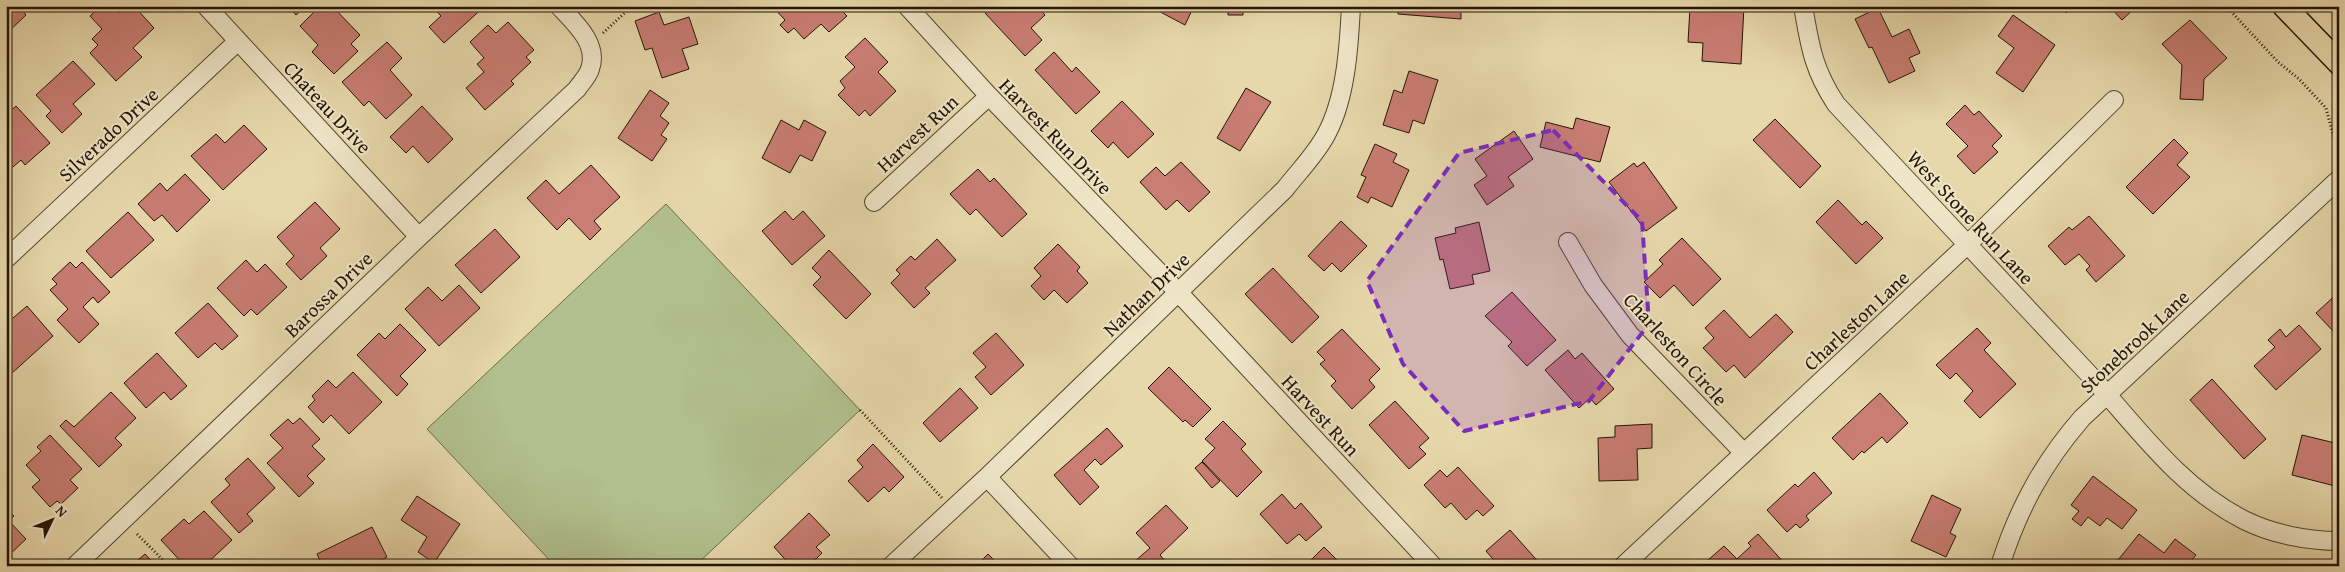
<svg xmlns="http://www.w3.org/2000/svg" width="2345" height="572" viewBox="0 0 2345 572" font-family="'Gentium Book Plus',serif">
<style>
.green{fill:#b1c08d;stroke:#6a6a48}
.building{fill:#c97d73;stroke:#231504}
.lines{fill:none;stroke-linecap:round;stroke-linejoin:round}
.minor-casing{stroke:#54462e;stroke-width:20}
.major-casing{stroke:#231504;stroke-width:25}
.path{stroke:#231504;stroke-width:3;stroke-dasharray:1 2.5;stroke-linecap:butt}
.minor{stroke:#efe6c8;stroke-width:18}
.major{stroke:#e7d8ab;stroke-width:22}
.marked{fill:#7b2cbf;fill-opacity:0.2;stroke:#7b2cbf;stroke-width:4;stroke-dasharray:10 6;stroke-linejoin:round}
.labels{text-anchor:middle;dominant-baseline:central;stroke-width:4;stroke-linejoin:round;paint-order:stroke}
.street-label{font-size:20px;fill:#231504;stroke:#efe6c8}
</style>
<rect width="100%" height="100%" fill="#e7d8ab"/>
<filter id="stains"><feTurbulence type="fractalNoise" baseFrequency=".004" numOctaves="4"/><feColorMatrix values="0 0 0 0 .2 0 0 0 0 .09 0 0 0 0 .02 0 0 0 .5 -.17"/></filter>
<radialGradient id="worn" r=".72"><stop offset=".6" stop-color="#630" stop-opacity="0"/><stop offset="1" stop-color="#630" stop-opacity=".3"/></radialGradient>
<path class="green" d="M666 204 860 410 695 566H555L427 429Z"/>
<path class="building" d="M6 6H19L26 15 6 34Z
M101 6H113L119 13 125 6H134L154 28 133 48 142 57 116 81 90 53 98 45 92 39 102 29 90 16Z
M288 6H306L296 15Z
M320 6H332L360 35 351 44 358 51 334 74 312 52 318 45 300 26Z
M432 6H485L444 43 429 27 441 16Z
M772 6H837L847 16 829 32 821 24 804 39 794 28 788 33 780 25 785 20Z
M993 6H1037L1045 15 1031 28 1042 40 1025 56 985 13Z
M1149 6H1194L1185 25Z
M1228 6H1293V9L1243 8V15H1228Z
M1398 6H1461V19L1398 14Z
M1702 6H1744L1741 64 1702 61 1703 43 1688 42 1690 8H1702Z
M2060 6H2074L2066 13Z
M2109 6H2137L2122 20Z
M1878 8 1892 37 1909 29 1920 53 1909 58 1915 71 1889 83 1872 47 1869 48 1855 19Z
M659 12 664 25 689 17 698 44 682 49 689 69 662 78 652 48 645 50 635 21Z
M2013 15 2055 45 2023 92 1996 73 2014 48 1998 36Z
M2190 20 2227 58 2204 79 2203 100 2180 99 2182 65 2162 44Z
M508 22 534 50 526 57 531 62 511 81 514 84 485 110 466 88 484 72 477 64 484 58 470 42 488 25 496 33Z
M865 38 888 62 878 72 896 91 870 116 865 110 859 116 838 95 845 88 840 81 855 67 845 57Z
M387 42 402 58 390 70 412 95 386 119 369 101 364 106 342 82Z
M1054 52 1072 72 1076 67 1100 92 1076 114 1035 70Z
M73 61 95 84 73 104 82 114 62 133 46 116 51 111 36 95Z
M1409 71 1438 80 1424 124 1413 120 1409 133 1383 125 1394 90 1402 93Z
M1246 88 1271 102 1240 151 1217 138Z
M650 90 669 103 660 116 669 123 661 135 667 139 652 161 618 138Z
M1122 101 1154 134 1128 158 1113 142 1108 148 1091 131Z
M1965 105 1974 115 1979 111 2002 136 1992 146 1998 152 1974 174 1957 156 1968 146 1946 124Z
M16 106 50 143 25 165 21 160 6 173V115Z
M422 106 453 139 428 163 413 146 406 153 390 137Z
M1576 118 1610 127 1600 162 1540 147 1546 122 1573 129Z
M1775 119 1821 166 1800 188 1753 140Z
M781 120 799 130 804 120 826 132 812 161 800 155 790 173 762 158Z
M244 125 267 149 223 190 191 156 216 134 225 143Z
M1514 131 1533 159 1508 177 1514 186 1487 205 1474 185 1487 176 1475 159Z
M2174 139 2188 153 2177 165 2190 177 2153 214 2126 187Z
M1375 144 1397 154 1393 162 1409 170 1392 207 1371 197 1368 203 1357 197 1366 177 1361 175Z
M1181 162 1210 192 1189 212 1177 200 1166 210 1140 182 1156 167 1165 176Z
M1644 162 1677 208 1646 231 1609 182 1634 163 1637 167Z
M591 165 620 197 594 221 601 229 590 240 569 218 557 230 527 198 546 180 559 194Z
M978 169 990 182 994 178 1027 214 1002 237 976 209 970 215 950 194Z
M185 174 210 200 177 232 162 215 154 221 138 204 160 183 167 191Z
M1838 200 1862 225 1866 221 1883 238 1856 264 1816 222Z
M315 202 340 229 320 248 327 256 301 280 286 264 294 256 277 237Z
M785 211 793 220 803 211 825 236 792 265 762 231Z
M128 212 154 240 111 278 86 251Z
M2089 216 2125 256 2096 282 2086 270 2090 266 2079 254 2065 265 2048 246 2069 227 2072 230Z
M1341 221 1367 246 1341 272 1332 263 1324 271 1308 256Z
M1479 222 1490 271 1472 275 1474 284 1450 289 1443 259 1440 260 1435 238 1456 233 1455 228Z
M495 229 520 257 481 293 455 265Z
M1682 238 1721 279 1693 306 1674 285 1660 298 1644 282 1663 264 1659 260Z
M937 239 956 260 925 288 930 293 914 308 891 283 900 274 896 270 911 256 915 260Z
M1058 244 1080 267 1077 271 1088 283 1067 303 1054 290 1044 300 1031 286 1041 276 1034 268Z
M829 250 871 294 846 319 813 285 821 277 812 268Z
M246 260 257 272 265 264 287 287 257 315 251 309 244 316 217 288Z
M70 262 76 268 82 262 110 292 98 303 93 297 83 307 99 324 79 343 57 320 68 309 50 290 57 284 52 279Z
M1273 268 1319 317 1292 343 1245 294Z
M459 285 480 308 439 346 405 309 428 287 442 301Z
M1512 292 1556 340 1527 366 1508 346 1512 342 1485 316Z
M2339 292V326L2333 331 2316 313Z
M208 303 238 336 222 350 215 343 198 358 175 333Z
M27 306 53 336 11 374 6 369V324Z
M1724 310 1750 338 1776 314 1793 332 1745 378 1734 365 1726 372 1703 348 1714 338 1705 328Z
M400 324 426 350 400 376 408 384 397 396 357 355 379 333 385 339Z
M2299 325 2321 349 2276 390 2254 366 2275 347 2268 340 2280 329 2286 337Z
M1977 328 1991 343 1984 350 2016 384 1980 418 1964 401 1973 391 1956 373 1950 379 1936 365Z
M1342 329 1380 369 1369 380 1375 387 1352 409 1331 386 1336 381 1320 364 1325 360 1317 352Z
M996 333 1024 365 991 395 975 377 986 367 973 353Z
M1568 350 1575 359 1582 353 1614 389 1596 405 1590 398 1579 408 1545 370Z
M157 353 187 386 171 400 164 392 146 408 124 383Z
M1169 367 1211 409 1193 427 1185 420 1183 422 1148 388Z
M353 372 382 402 349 434 331 415 323 423 308 407 315 400 312 396 328 380 336 388Z
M2212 379 2266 439 2244 459 2190 400Z
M960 388 978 408 940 442 923 423Z
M111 392 136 418 115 438 122 445 99 467 60 426 66 420 74 427Z
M1880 393 1908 423 1887 443 1882 437 1864 453 1862 451 1853 460 1832 438Z
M1395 401 1429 438 1419 447 1426 454 1409 469 1369 425Z
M300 418 320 439 312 446 325 459 307 476 314 483 299 497 267 463 283 448 270 435 288 419 293 424Z
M1223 421 1246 444 1241 449 1262 472 1237 497 1202 461 1215 448 1205 439Z
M1652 424V448L1637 449 1638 480 1599 481 1598 438 1615 437V426Z
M1107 428 1123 446 1101 465 1095 459 1084 470 1099 487 1080 505 1054 475Z
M50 435 82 469 70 480 78 488 61 504 57 501 50 507 32 487 40 480 26 465 41 451 37 447Z
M2302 435 2339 444V487L2292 475Z
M873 444 904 477 889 492 884 487 868 502 848 481 863 467 857 460Z
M248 458 275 488 247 514 253 521 239 533 211 502 230 485 225 479Z
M1202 462 1220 481 1212 488 1195 468Z
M1458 467 1494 506 1483 516 1477 510 1466 520 1451 503 1445 508 1424 485 1440 470 1447 477Z
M1814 472 1832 493 1806 516 1809 520 1800 528 1796 524 1787 532 1767 510 1795 484 1798 487Z
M2093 476 2137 510 2122 529 2107 518 2100 526 2088 517 2081 526 2072 519 2079 511 2071 505Z
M1282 494 1295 509 1301 503 1322 527 1306 541 1299 534 1287 544 1260 514Z
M1932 495 1961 509 1950 533 1956 536 1946 557 1911 541Z
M417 496 460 524 434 563 418 552 427 537 401 520Z
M1166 505 1188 528 1160 555 1169 566H1138L1134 562 1150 548 1136 533Z
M6 508 14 516 9 521 26 539 6 558Z
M204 511 232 540 204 566H185L161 540 184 519 189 524Z
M809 513 830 535 816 547 822 553 809 566H791L774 547Z
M372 527 387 557 368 566H322L317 554Z
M1510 530 1542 566H1499L1486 551Z
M1758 534 1785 564 1782 566H1713L1708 560 1724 546 1737 559 1751 546 1748 543Z
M2139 534 2164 553 2175 539 2196 555 2187 566H2125L2118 560Z
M1324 547 1343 566H1305Z
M145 554 156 566H131Z
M988 554 1000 566H976Z
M1352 561 1357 566H1347Z"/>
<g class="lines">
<defs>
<path id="minor" d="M206 6 419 237
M907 6 989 96 1178 292 1433 566
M1803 6C1810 46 1813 69 1836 104 1919 193 2003 282 2086 371 2135 424 2177 486 2244 520 2272 534 2307 541 2339 541
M874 202 989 96
M1568 242 1593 285 1630 335 1744 453
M6 259 238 41
M987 477 1070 566
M75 566 419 237 577 89C581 83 588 76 590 69 599 44 575 23 559 6
M891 566 987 477 1285 189C1299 171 1317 153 1327 133 1346 97 1349 46 1351 6
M1623 566 1968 244 2114 100
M2000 566C2018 509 2043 463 2082 418L2339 179"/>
<path id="major" d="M2284 6 2339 63"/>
</defs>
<use href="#minor" class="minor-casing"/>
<use href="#major" class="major-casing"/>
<path class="path" d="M2226 6 2278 62 2299 79 2326 108 2334 138 2339 143
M603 33 632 6
M860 410 942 498
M137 534 169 566"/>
<use href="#minor" class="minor"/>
<use href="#major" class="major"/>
</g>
<path class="marked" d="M1553 130 1642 221 1649 324 1589 401 1464 431 1403 364 1367 281 1459 153Z"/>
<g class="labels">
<g class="street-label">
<text transform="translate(328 107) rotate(47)">Chateau Drive</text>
<text transform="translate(917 133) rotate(-43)">Harvest Run</text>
<text transform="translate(108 134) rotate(-43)">Silverado Drive</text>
<text transform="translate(1056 136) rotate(46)">Harvest Run Drive</text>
<text transform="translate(1971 217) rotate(47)">West Stone Run Lane</text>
<text transform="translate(328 294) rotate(-44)">Barossa Drive</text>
<text transform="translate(1146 294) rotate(-44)">Nathan Drive</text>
<text transform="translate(1856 320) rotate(-43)">Charleston Lane</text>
<text transform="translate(2134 341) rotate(-43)">Stonebrook Lane</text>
<text transform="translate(1676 349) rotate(48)">Charleston Circle</text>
<text transform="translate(1321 415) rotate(47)">Harvest Run</text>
</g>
</g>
<rect width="2345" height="572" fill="none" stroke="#e7d8ab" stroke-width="25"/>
<rect x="8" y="8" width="2330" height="557" fill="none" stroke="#231504" stroke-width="2.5"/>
<rect x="12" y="12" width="2320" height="547" fill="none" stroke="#231504"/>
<g transform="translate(52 520) rotate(47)" stroke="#efe6c8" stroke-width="4" paint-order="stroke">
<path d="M0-4L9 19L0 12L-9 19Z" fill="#231504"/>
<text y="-8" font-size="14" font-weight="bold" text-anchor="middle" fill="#231504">N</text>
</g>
<rect width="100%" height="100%" filter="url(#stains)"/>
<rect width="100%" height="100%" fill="url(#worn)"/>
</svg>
